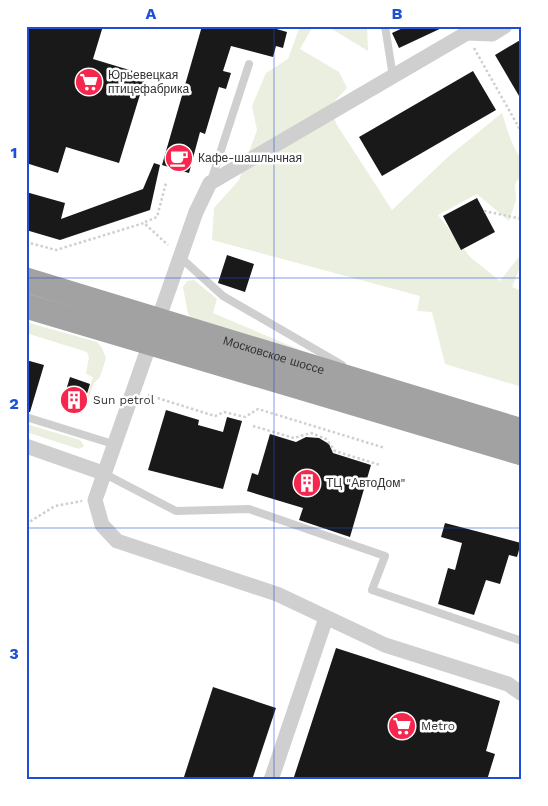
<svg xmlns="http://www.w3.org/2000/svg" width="548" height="806" viewBox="0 0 548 806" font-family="'Work Sans',sans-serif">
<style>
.green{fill:#eaefdf}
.building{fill:#191919}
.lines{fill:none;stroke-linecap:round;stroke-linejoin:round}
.path{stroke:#cfcfcf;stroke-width:2.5;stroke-dasharray:2.5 2.5;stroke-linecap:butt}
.service{stroke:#cfcfcf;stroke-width:8}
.minor{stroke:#cfcfcf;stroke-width:15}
.trunk{stroke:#a2a2a2;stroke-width:25}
.grid{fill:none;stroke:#1d4ed8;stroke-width:1;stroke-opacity:0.55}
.labels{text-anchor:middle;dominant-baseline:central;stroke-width:5;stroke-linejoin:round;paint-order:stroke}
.poi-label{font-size:12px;fill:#323232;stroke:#fff;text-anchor:start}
.street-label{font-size:12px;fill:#323232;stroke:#fff}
.neatline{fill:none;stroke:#1d4ed8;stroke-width:2}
.grid-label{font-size:16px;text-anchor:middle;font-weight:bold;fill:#1d4ed8}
</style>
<rect width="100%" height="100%" fill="#fff"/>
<path class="green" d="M300 26H313L300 49 339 72 347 88 329 107 337 125 392 210 449 156 502 113C505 122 507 131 511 140 517 158 532 163 515 184L516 200 509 221 477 194 438 215 470 257 500 281 522 253V262L512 287 522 291V387L445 364 432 312 417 311 420 296 212 240 214 208 239 180 257 130 252 106 266 73 288 59Z
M327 26H367L368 51Z
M194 280 217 299 213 313 307 353 196 323 188 314 183 287 187 281Z
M26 322 97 342 102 348 106 358 100 377 94 383 85 407H83L93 377 86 374 89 357 87 352 26 333Z
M26 424 80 440 84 446 79 449 26 432Z"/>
<path class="building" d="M26 26H103L93 59 146 75 119 163 66 147 58 173 26 163Z
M202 26H266L287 32 283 48 276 46 273 57 231 46 223 71 231 73 226 89 219 87 205 134 200 132 189 173 162 165Z
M407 26H446L399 48 392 33Z
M522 39V101L495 55Z
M473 71 496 110 382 176 359 137Z
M154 163 160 165 150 210 60 240 26 230V192L65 203 61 219 143 189Z
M477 198 495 232 461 250 443 216Z
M227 255 254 264 245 292 218 283Z
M26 360 44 365 30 412H26Z
M70 377 90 384 81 413 61 407Z
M166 410 199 420 198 425 223 432 227 417 242 421 223 489 148 470Z
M270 434 296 442 306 437 319 438 329 444 333 453 371 465 350 537 299 520 303 508 247 491 252 473 258 475Z
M445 523 521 543 517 557 509 555 500 584 486 580 474 615 438 604 448 568 455 570 462 543 441 537Z
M336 648 500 701 486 751 495 754 487 780H293Z
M213 687 276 708 252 780H183Z"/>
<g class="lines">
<path class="path" d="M474 48 522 133
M484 211 522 219
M145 222 157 217 166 183
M26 242 56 250 144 223 168 245
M148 395 215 416 224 412 245 417 258 409 385 448
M253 426 294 438 311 433 326 439 335 451 380 465
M26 524 55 506 82 501"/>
<path class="service" d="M385 26 393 77
M211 181 249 64
M180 257 223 296 342 365
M26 417 113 444
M103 473 176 511 249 509 385 556 372 590 522 641"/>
<path class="minor" d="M505 26 492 34 467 33 210 183 196 212 95 500 102 525 117 541 277 594 385 645 508 684 522 694
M26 446 103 473
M271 780 326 618"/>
<g class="trunk">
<path id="s1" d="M26 280 522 431"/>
<path d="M26 306 522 453"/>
</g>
</g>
<path class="grid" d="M274 26V780M26 278H522M26 528H522"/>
<defs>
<symbol id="supermarket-disc" viewBox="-11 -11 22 22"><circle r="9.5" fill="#f5274e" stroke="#fff"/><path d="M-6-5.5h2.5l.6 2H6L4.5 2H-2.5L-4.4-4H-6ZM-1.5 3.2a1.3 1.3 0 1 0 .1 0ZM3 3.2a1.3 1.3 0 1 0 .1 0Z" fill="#fff"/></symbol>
<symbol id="cafe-disc" viewBox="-11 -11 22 22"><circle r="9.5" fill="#f5274e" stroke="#fff"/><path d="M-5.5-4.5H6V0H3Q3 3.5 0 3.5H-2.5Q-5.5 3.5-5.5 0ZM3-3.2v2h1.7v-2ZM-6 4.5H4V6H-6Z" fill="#fff"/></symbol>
<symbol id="building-disc" viewBox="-11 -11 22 22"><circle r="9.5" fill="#f5274e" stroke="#fff"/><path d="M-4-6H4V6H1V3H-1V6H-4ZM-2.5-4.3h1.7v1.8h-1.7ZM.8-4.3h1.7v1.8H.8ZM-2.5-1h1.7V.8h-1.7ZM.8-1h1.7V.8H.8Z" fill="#fff"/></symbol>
</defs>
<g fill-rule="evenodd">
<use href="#supermarket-disc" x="73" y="66" width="32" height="32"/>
<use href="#cafe-disc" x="163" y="142" width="32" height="32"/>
<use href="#building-disc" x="58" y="384" width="32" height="32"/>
<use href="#building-disc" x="291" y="467" width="32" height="32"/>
<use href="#supermarket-disc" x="386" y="710" width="32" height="32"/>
</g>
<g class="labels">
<g class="poi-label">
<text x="108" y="75">Юрьевецкая<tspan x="108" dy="14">птицефабрика</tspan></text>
<text x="198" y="158">Кафе-шашлычная</text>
<text x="93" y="400">Sun petrol</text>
<text x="326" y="483">ТЦ "АвтоДом"</text>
<text x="421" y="726">Metro</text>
</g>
<g class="street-label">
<text stroke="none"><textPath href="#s1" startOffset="259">Московское шоссе</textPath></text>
</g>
</g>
<rect width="548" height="806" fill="none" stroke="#ffffff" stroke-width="55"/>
<rect x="28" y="28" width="492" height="750" class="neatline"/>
<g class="grid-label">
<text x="151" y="19">A</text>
<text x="397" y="19">B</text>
<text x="14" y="158">1</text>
<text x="14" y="409">2</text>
<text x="14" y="659">3</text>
</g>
</svg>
